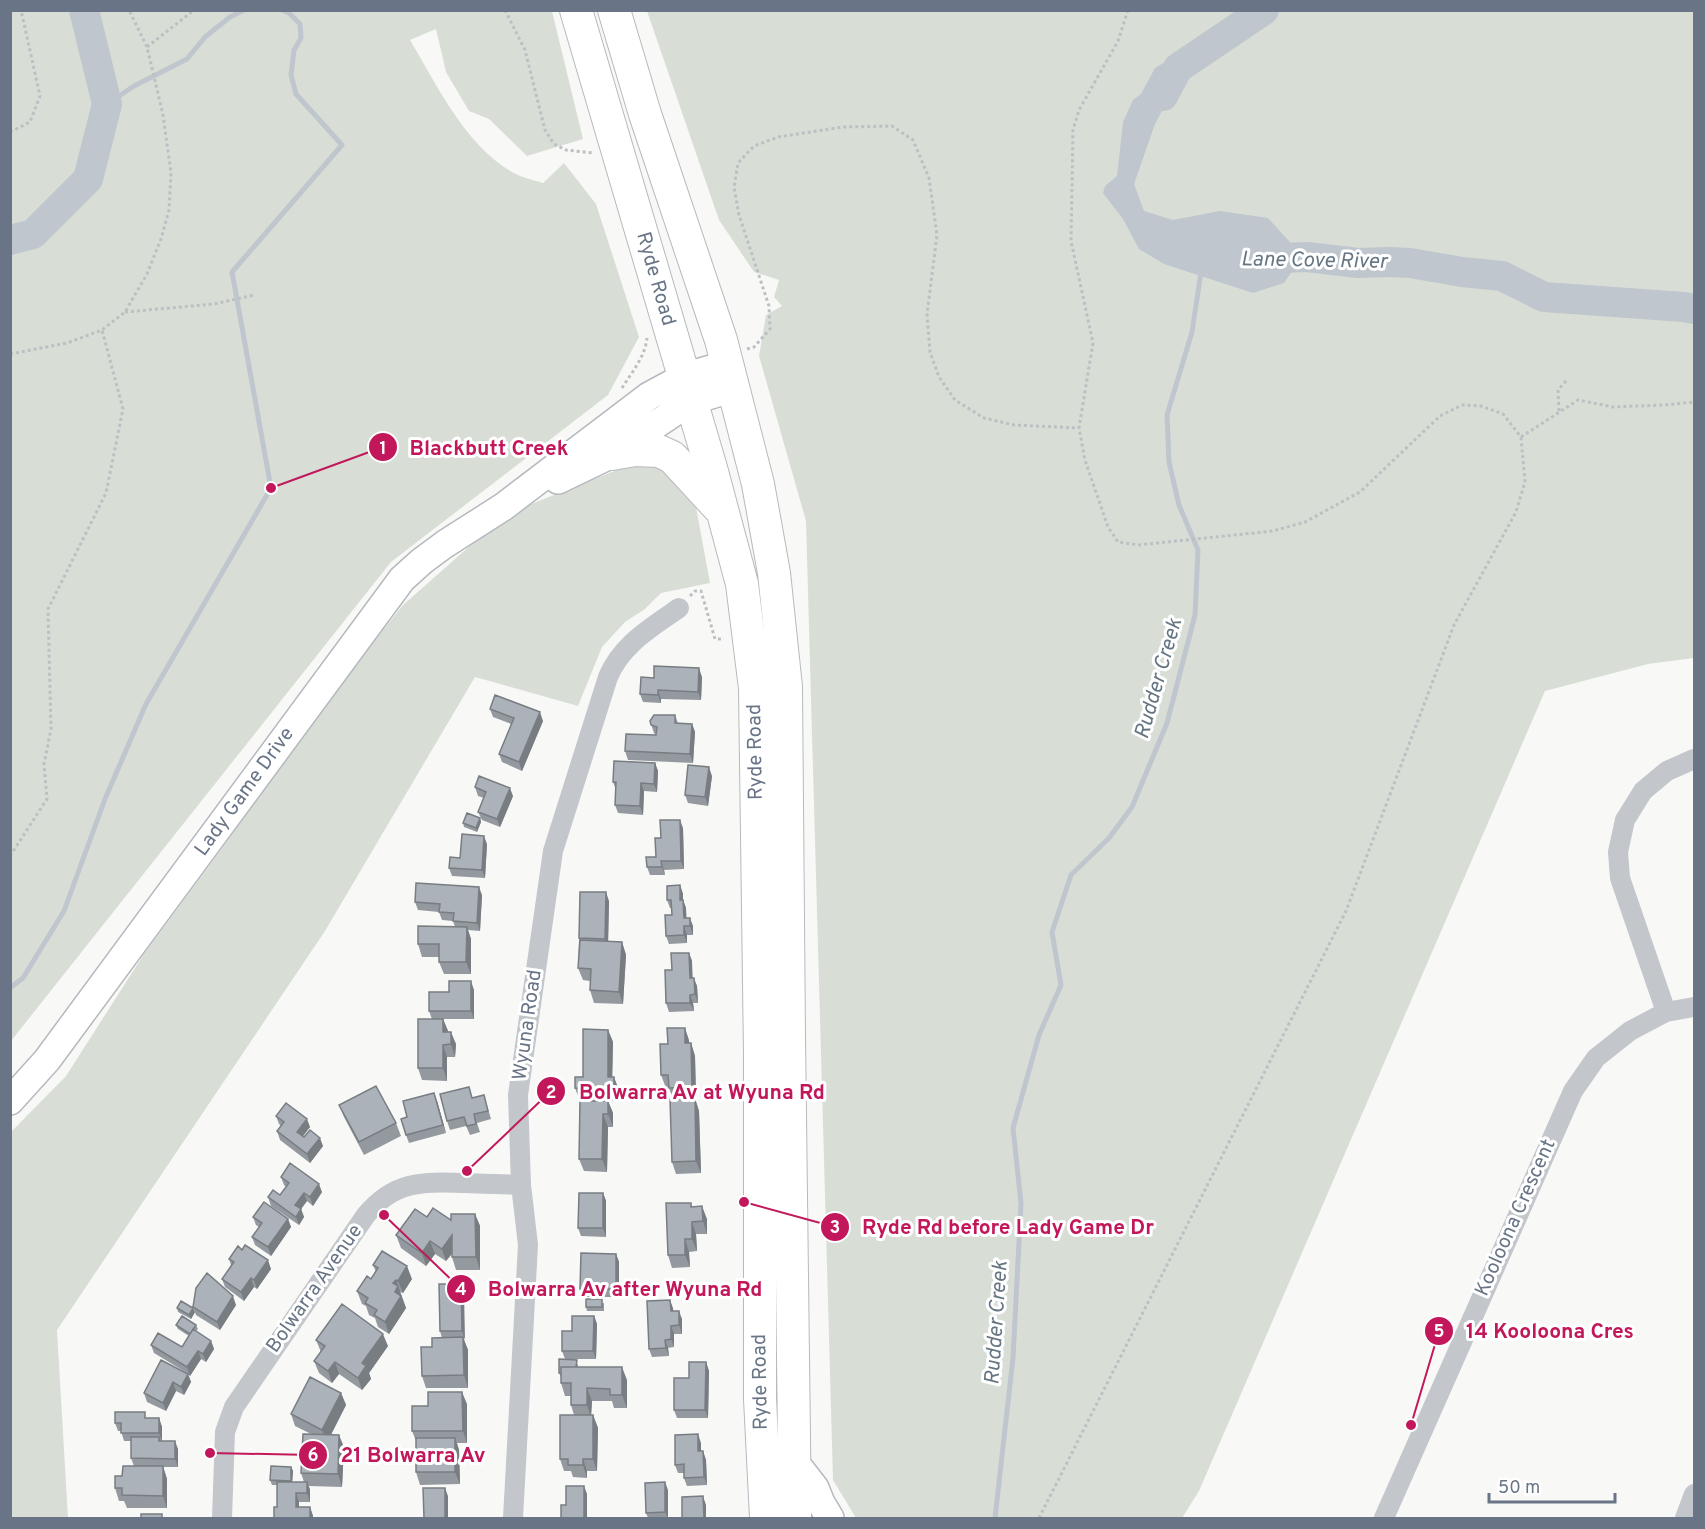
<svg xmlns="http://www.w3.org/2000/svg" width="1705" height="1529" viewBox="0 0 1705 1529" font-family="Overpass,sans-serif">
<style>
.green{fill:#d8ded6}
.water{fill:#bfc6cd}
.lines{fill:none;stroke-linecap:round;stroke-linejoin:round}
.stream{stroke:#bfc6cd;stroke-width:5}
.river{stroke:#bfc6cd;stroke-width:30}
.secondary-casing{stroke:#b5b9bf;stroke-width:30}
.trunk-casing{stroke:#b6b9bd;stroke-width:34}
.path{stroke:#bdbfc2;stroke-width:3;stroke-dasharray:3 3;stroke-linecap:butt}
.minor{stroke:#c3c6ca;stroke-width:20}
.secondary{stroke:#fff;stroke-width:27}
.trunk{stroke:#fff;stroke-width:32}
.wall{fill:#93999f}
.shaded-wall{fill:#787d82}
.building{fill:#abb2b9;stroke:#787d82;stroke-width:1.5}
.labels{text-anchor:middle;dominant-baseline:central;stroke-width:6;stroke-linejoin:round;paint-order:stroke}
.street-label{font-size:20px;fill:#697586;stroke:#fff}
.water-label{font-size:21px;font-style:italic;fill:#657582;stroke:#fff}
.leader{fill:none;stroke:#c2185b;stroke-width:2}
.callout-dot{fill:#c2185b;stroke:#fff;stroke-width:2}
.mark-label{font-size:18px;text-anchor:middle;font-weight:bold;fill:#fff}
.callout-label{font-size:21px;text-anchor:middle;font-weight:bold;fill:#c2185b;stroke:#fff;stroke-width:6;stroke-linejoin:round;paint-order:stroke}
</style>
<rect width="100%" height="100%" fill="#f8f9f7"/>
<path class="green" d="M11 10 552 11 583 139 527 156 489 119 469 111 446 72 436 29 410 40C437 85 465 145 512 172 521 177 533 180 543 183L564 163 596 204 639 337 608 395 391 562 11 1041Z
M647 11H1694V658L1648 664 1545 691 1199 1491 1182 1518H856L833 1480 806 521 759 356 766 315 782 306 774 297 779 280 754 272 719 220Z
M645 463 675 471 696 507 710 583 661 593 645 609 625 622 602 647 578 706 475 677 325 931 57 1330 68 1518H11V1132L66 1076 144 954 226 843 303 730 403 605 506 514 627 466Z"/>
<path class="water" d="M1179 54 1185 58 1186 65 1155 124 1134 184 1144 211 1173 220 1220 211 1268 218 1299 252 1294 268 1284 283 1253 293 1164 264 1139 249 1123 219 1103 193 1105 186 1117 176 1123 122 1133 100 1141 94 1155 68Z"/>
<g class="lines">
<path class="stream" d="M107 104 134 86 187 59 205 37 230 17 244 10
M10 988 23 978 64 911 105 799 146 704 271 488 232 272 342 145 296 94 291 75 294 50 301 38 300 24 289 13 282 10
M995 1518 1013 1358 1021 1203 1013 1128 1039 1035 1061 985 1052 932 1071 875 1109 838 1132 807 1167 723 1195 615 1198 550 1179 505 1169 462 1167 415 1192 332 1201 272"/>
<path class="river" d="M1163 96 1178 68 1264 10
M10 240 33 234 88 179 107 104 84 10
M1257 259 1307 257 1358 263 1389 262 1410 263 1462 272 1502 276 1544 297 1684 307 1694 309"/>
<defs>
<path id="secondary" d="M558 480 612 454 691 401 734 388
M10 1101 47 1060 402 579 422 561 445 544 503 507 649 396 684 377 728 364
M794 1461 815 1488 821 1503 830 1518"/>
<path id="trunk" d="M576 10 711 468 742 584 755 688 760 1056V1399L766 1518
M614 10 645 114 721 340 758 484 774 573 786 687 789 1036 795 1518
M612 454 635 450 659 451 672 457 719 508"/>
</defs>
<use href="#secondary" class="secondary-casing"/>
<use href="#trunk" class="trunk-casing"/>
<path class="path" d="M505 10 525 50 545 130 554 144 566 150 593 153
M1128 10 1118 41 1079 110 1073 130 1071 241 1093 343 1079 428 1085 460 1108 527 1118 542 1138 545 1273 531 1305 522 1360 492 1440 416 1462 405 1481 406 1503 414 1521 437
M147 47 194 10
M10 132 30 122 40 96 21 10
M125 312 214 304 254 295
M747 349 754 347 770 329 769 306 739 215 734 187 738 163 754 146 778 137 843 127 892 126 913 140 929 178 937 235 927 314 930 352 939 377 955 400 984 418 1014 425 1079 428
M10 354 67 343 102 330 125 312 147 274 161 239 169 210 171 173 163 115 147 47 129 10
M622 388C632 372 645 357 647 338
M1559 411 1558 390 1566 381
M1521 437 1578 400 1613 407 1664 405 1694 402
M690 596 695 591H701L715 639H724
M10 856 47 799 44 764 51 729 48 609 106 493 123 409 102 330
M1039 1518 1346 911 1454 625 1516 512 1525 482 1521 437"/>
<path class="minor" d="M1666 1012 1620 878 1618 852 1625 820 1643 791 1667 771 1694 759
M222 1518 225 1432 234 1407 366 1215C395 1180 423 1182 465 1183 483 1184 502 1184 521 1185
M513 1518 528 1245 521 1185 518 1095 553 851 608 677C622 644 651 628 679 608
M1384 1518 1573 1091 1596 1058 1630 1031 1666 1012 1694 1007
M1685 1518 1694 1494"/>
<use href="#secondary" class="secondary"/>
<use href="#trunk" class="trunk"/>
</g>
<path class="wall" d="M702 677 701 700 661 699V703L643 702 640 694 654 678Z
M490 709 543 721 522 771 502 762 499 754 511 724 493 717Z
M675 715 678 723 692 724 695 732 693 763 628 760 625 751 656 735 654 733 650 721Z
M655 763 658 771 657 792 644 791 643 815 618 813 615 805 616 790 613 782Z
M712 776 708 806 688 803 685 795Z
M475 787 513 796 500 827 482 820 478 812 484 798 478 796Z
M480 818 481 822 477 832 464 827 463 823Z
M683 828 684 869 664 870 665 875H650L647 867 656 857 661 838Z
M487 844 485 878 452 876 449 868 460 858Z
M680 885 683 894V900L686 908V918L693 926V935H687V943L669 944 666 936 672 915V908H670L667 900Z
M482 895 480 931 468 930 471 939V974H444L439 962V957H422L418 944 455 927 453 921 442 920 439 912 418 910 415 902Z
M609 901 608 942H622L626 955 623 1004 594 1003 590 990V981L583 980 578 968 579 938Z
M689 953 692 961V978L697 986 698 1003H693L694 1011 669 1012 666 1003 672 970Z
M474 990V1019H443L448 1031 456 1044 455 1057H447V1081L422 1080 418 1068 432 1019 429 1011 449 992Z
M608 1030 613 1042 612 1077 619 1090V1101H608L613 1113V1127H608L607 1172 584 1171 579 1159 580 1101 575 1088 583 1077Z
M689 1040V1043H691L695 1056 696 1099H695L699 1111 701 1173 676 1174 672 1162 673 1099 669 1088H666L661 1075 668 1044Z
M484 1095 491 1119 477 1123 480 1132 470 1135 466 1126 450 1130 447 1121 472 1098Z
M437 1101 446 1133 409 1143 406 1135 407 1117Z
M339 1105 396 1123 401 1136 364 1155 344 1117Z
M276 1116 310 1127 303 1136 323 1146 310 1163 280 1140 277 1131 281 1126 279 1124Z
M281 1177 322 1192 313 1206 307 1201 301 1209 304 1217 299 1225 271 1206 268 1197 280 1195 286 1187 284 1185Z
M603 1193 606 1201V1237L581 1236 578 1228Z
M691 1203 692 1207 707 1219V1234H696L697 1251 689 1252 690 1267 672 1268 668 1255Z
M475 1214 480 1226V1270H456L452 1257V1254L446 1261 435 1254 426 1266 401 1248 396 1235 427 1217 451 1220Z
M253 1217 288 1219 291 1227 271 1256 255 1245 252 1237 259 1227 256 1225Z
M242 1250 271 1269 257 1289 254 1287 244 1301 225 1287 222 1279 231 1265 229 1259Z
M616 1254 619 1262V1297H583L580 1289Z
M373 1265 412 1279 403 1293 400 1292 406 1308 389 1334 378 1327 375 1318 369 1315 366 1306 362 1304 357 1291 371 1279 376 1272Z
M464 1292V1340L468 1350V1388H426L422 1376 432 1347 442 1338 440 1331Z
M670 1300 673 1311 682 1319V1334H674V1347L668 1348 669 1356 652 1357 649 1349Z
M604 1303V1311H587L586 1307Z
M236 1305 220 1330 196 1315 193 1307Z
M177 1308 195 1312 191 1319 178 1312Z
M594 1316 597 1324 596 1359H565L562 1351 572 1331Z
M176 1325H196L198 1329 196 1331 211 1341 214 1349 206 1362 201 1359 190 1376 188 1374 191 1382 184 1395 176 1391 166 1411 147 1402 144 1393 187 1373 154 1353 151 1345 182 1347 189 1336 178 1329Z
M316 1340 388 1346 369 1373 371 1379 362 1390 339 1374 332 1383 319 1373 314 1361 321 1352Z
M706 1362 709 1371 708 1418H677L674 1410 689 1378Z
M578 1364V1367L627 1380V1408H614L612 1401H592L591 1415H593L598 1428 597 1471H587V1478L573 1477 571 1471H564L560 1459 574 1415 571 1405V1396H565L561 1383V1377L559 1373Z
M341 1393 346 1405 331 1435 344 1447 342 1487 309 1486 310 1490V1502H299V1507H310L313 1516 277 1507V1485H272L270 1480 291 1467 293 1471 292 1482H304L301 1473 311 1434 295 1426 291 1414Z
M467 1404V1443H457L459 1450 460 1484 420 1485 416 1472V1441L412 1431Z
M147 1418H159L162 1427V1441L178 1449V1467H163L167 1479V1508H127L124 1501H119L115 1488 122 1476 134 1466 131 1458V1441H124L121 1431H118L115 1423Z
M701 1443V1451H703L706 1460 707 1485 687 1486 684 1478V1473H678L675 1465Z
M668 1490V1518H648L646 1513Z"/>
<path class="shaded-wall" d="M699 668 702 677 701 700 698 692Z
M658 690 661 699V703L658 695Z
M540 712 543 721 522 771 519 762Z
M692 724 695 732 693 763 690 754Z
M655 763 658 771 657 792 654 784Z
M709 767 712 776 708 806 705 797Z
M641 783 644 791 643 815 640 806Z
M510 788 513 796 500 827 497 819Z
M480 818 481 822 477 832 476 828Z
M680 820 683 828 684 869 681 861Z
M484 836 487 844 485 878 482 870Z
M661 861 664 870 665 875 662 867Z
M680 885 683 894V908L680 900Z
M479 887 482 895 480 931 477 923Z
M606 892 609 901 608 947 605 939Z
M683 900 686 908 687 926 684 918Z
M690 918 693 926V935L690 926Z
M684 926 687 935V943L684 935Z
M467 927 471 939V974L466 962Z
M622 942 626 955 623 1004 619 992Z
M689 953 692 961 693 986 690 978Z
M694 978 697 986 698 1003 695 994Z
M471 981 474 990V1019L471 1011Z
M690 995 693 1003 694 1011 690 1003Z
M443 1019 448 1031 443 1032Z
M685 1028 689 1040 690 1056 685 1043Z
M608 1030 613 1042 612 1090 608 1077Z
M451 1032 456 1044 455 1057 451 1044Z
M691 1043 695 1056 696 1099 692 1087Z
M443 1045 447 1057V1081L443 1068Z
M614 1077 619 1090V1101L614 1089Z
M434 1093 437 1101 446 1133 443 1125Z
M695 1098 699 1111 701 1173 696 1161Z
M608 1101 613 1113V1127L608 1114Z
M603 1114 608 1127 607 1172 602 1159Z
M307 1119 310 1127 300 1140 297 1132Z
M320 1138 323 1146 310 1163 307 1154Z
M319 1184 322 1192 313 1206 310 1197Z
M304 1193 307 1201 301 1209 304 1217 299 1225 296 1217 295 1205Z
M603 1193 606 1201V1237L603 1228Z
M702 1206 707 1219V1234L703 1221Z
M475 1214 480 1226V1270L476 1257Z
M288 1219 291 1227 271 1256 268 1247Z
M692 1222 696 1234 697 1251 692 1239Z
M452 1235 456 1248 446 1261 442 1249Z
M685 1239 689 1252 690 1267 685 1255Z
M430 1241 435 1254 426 1266 422 1253Z
M616 1254 619 1262V1297L616 1289Z
M268 1260 271 1269 257 1289 254 1280Z
M407 1266 412 1279 403 1293 398 1281Z
M251 1278 254 1287 244 1301 241 1292Z
M396 1280 406 1308 389 1334 385 1322 395 1292 393 1283Z
M461 1284 464 1292 465 1340 462 1331Z
M233 1296 236 1305 220 1330 217 1322Z
M670 1300 673 1308 674 1320 671 1311Z
M193 1308 195 1312 191 1319 189 1315Z
M679 1311 682 1319V1334L679 1325Z
M594 1316 597 1324 596 1359 593 1351Z
M671 1326 674 1334V1347L671 1339Z
M383 1334 388 1346 369 1373 371 1379 362 1390 358 1378 362 1363Z
M463 1337 468 1350V1388L464 1375Z
M665 1340 668 1348 669 1356 666 1348Z
M211 1341 214 1349 206 1362 203 1354Z
M198 1351 201 1359 190 1376 187 1367Z
M335 1362 339 1374 332 1383 328 1371Z
M706 1362 709 1371 708 1418 705 1410Z
M622 1367 627 1380V1408L622 1395Z
M188 1374 191 1382 184 1395 181 1387Z
M173 1382 176 1391 166 1411 163 1403Z
M587 1388 592 1401 591 1418 587 1405Z
M462 1392 467 1404V1443L463 1431Z
M341 1393 346 1405 327 1442 322 1430Z
M593 1415 598 1428 597 1471 593 1459Z
M159 1418 162 1427V1441L159 1433Z
M698 1434 701 1443V1460L698 1451Z
M339 1435 344 1447 342 1487 338 1474Z
M455 1438 459 1450 460 1484 455 1472Z
M175 1441 178 1449V1467L175 1459Z
M703 1451 706 1460 707 1485 704 1477Z
M583 1459 587 1471V1478L583 1465Z
M163 1466 167 1479V1508L163 1496Z
M291 1467 293 1471 292 1485 291 1481Z
M307 1482 310 1490V1502L307 1493Z
M665 1482 668 1490V1518L665 1512Z
M584 1486 587 1494V1518H584Z
M445 1488 448 1496V1518H445Z
M296 1493 299 1502V1516L296 1507Z
M703 1496 706 1505V1518H704Z
M310 1507 313 1516V1518H310Z"/>
<path class="building" d="M654 666 699 668 698 692 658 690V695L640 694 641 677 654 678Z
M495 695 540 712 519 762 499 754 514 718 490 709Z
M654 715H675V723L692 724 690 754 625 751 626 734 656 735 657 727 651 725 650 721Z
M614 761 655 763 654 784 641 783 640 806 615 805 616 782H613Z
M688 765 709 767 705 797 685 795Z
M479 776 510 788 497 819 478 812 486 792 475 787Z
M467 813 480 818 476 828 463 823Z
M660 820H680L681 861H661L662 867H647L646 857H656L655 838H661Z
M462 834 484 836 482 870 449 868 450 857 460 858Z
M416 883 479 887 477 923 453 921 454 913 439 912 440 904 415 902Z
M680 885V900H683L684 918H690V926H684V935L666 936 665 915H672L671 900H667V886Z
M580 892H606L605 939 579 938Z
M418 926 467 927 466 962H439V944H418Z
M580 940 622 942 619 992 590 990 591 969 578 968Z
M671 953H689L690 978H694L695 994 690 995V1003H666L665 970H672Z
M449 981H471V1011H429V992H449Z
M418 1019H443V1032H451V1044L443 1045V1068H418Z
M667 1028H685V1043H691L692 1087 669 1088 668 1075H661L660 1044H668Z
M583 1029 608 1030V1077H614V1089L575 1088V1077H583Z
M376 1086 396 1123 359 1142 339 1105Z
M469 1087 472 1098 484 1095 488 1111 474 1114 476 1124 467 1126 464 1117 447 1121 440 1094Z
M434 1093 443 1125 406 1135 401 1119 407 1117 403 1101Z
M695 1098 696 1161 672 1162 670 1099Z
M580 1101H608V1114H603L602 1159H579Z
M286 1103 307 1119 297 1132 304 1137 310 1130 320 1138 307 1154 277 1131 284 1122 276 1116Z
M290 1163 319 1184 310 1197 304 1193 295 1205 301 1209 296 1217 268 1197 273 1190 280 1195 289 1183 281 1177Z
M579 1193H603V1228H578Z
M264 1202 288 1219 268 1247 252 1237 262 1223 253 1217Z
M666 1203H691V1207L702 1206 703 1221 692 1222V1239H685V1255H668Z
M433 1208 451 1220V1214H475L476 1257H452V1235L442 1249 430 1241 422 1253 396 1235 415 1209 427 1217Z
M245 1245 268 1260 254 1280 251 1278 241 1292 222 1279 234 1262 229 1259 238 1246 242 1250Z
M382 1251 407 1266 398 1281 396 1280 393 1283 398 1286 395 1292 401 1296 385 1322 374 1315 377 1310 365 1303 368 1298 357 1291 367 1276 371 1279 378 1268 373 1265Z
M581 1253 616 1254V1289H580Z
M207 1273 233 1296 217 1322 193 1307 196 1288Z
M439 1284H461L462 1331H440Z
M586 1299H602V1307H586Z
M670 1300 671 1311H679V1325L671 1326V1339L665 1340 666 1348 649 1349 647 1301Z
M181 1301 193 1308 189 1315 177 1308Z
M342 1304 383 1334 362 1363 366 1366 358 1378 335 1362 328 1371 314 1361 325 1346 316 1340Z
M182 1316 196 1325 190 1334 176 1325Z
M572 1316H594L593 1351H562V1331H572Z
M193 1329 211 1341 203 1354 198 1351 187 1367 151 1345 158 1333 182 1347Z
M463 1337 464 1375 422 1376 421 1347H432V1338Z
M559 1359 577 1360 576 1367H561V1373H559Z
M161 1360 188 1374 181 1387 173 1382 163 1403 144 1393Z
M689 1362H706L705 1410H674V1378H689Z
M561 1367H622V1395H610V1389L587 1388V1405H571V1383H561Z
M310 1377 341 1393 322 1430 291 1414Z
M428 1392H462L463 1431H412V1406H428Z
M115 1412H145V1418H159V1433H121V1423H115Z
M560 1415H593V1459H583V1465H568V1459H560Z
M303 1434 339 1435 338 1474 301 1473Z
M698 1434V1451H703L704 1477 684 1478V1464L675 1465V1435Z
M131 1437H159V1441H175V1459L131 1458Z
M416 1438H455V1472H416Z
M123 1466H163V1496L122 1495V1488H115V1476H122Z
M271 1466 291 1467V1481L270 1480Z
M277 1482H307V1493H296V1507H310V1518H274V1507H277Z
M665 1482V1512L646 1513 645 1483Z
M566 1486H584V1518H561V1505H566Z
M423 1488H445V1518H424Z
M703 1496 704 1518H682V1497Z
M141 1514H162V1518H141Z"/>
<g class="labels">
<g class="street-label">
<text transform="translate(655 279) rotate(74)">Ryde Road</text>
<text transform="translate(756 752) rotate(-91)">Ryde Road</text>
<text transform="translate(245 792) rotate(-54)">Lady Game Drive</text>
<text transform="translate(528 1025) rotate(-82)">Wyuna Road</text>
<text transform="translate(1516 1218) rotate(-66)">Kooloona Crescent</text>
<text transform="translate(315 1289) rotate(-55)">Bolwarra Avenue</text>
<text transform="translate(761 1382) rotate(-91)">Ryde Road</text>
</g>
<g class="water-label">
<text transform="translate(1314 261) rotate(1)">Lane Cove River</text>
<text transform="translate(1159 679) rotate(-74)">Rudder Creek</text>
<text transform="translate(997 1323) rotate(-86)">Rudder Creek</text>
</g>
</g>
<path class="leader" d="M271 488L383 447M467 1171L551 1091M744 1202L835 1227M384 1215L461 1289M1411 1425L1439 1331M210 1453L313 1455"/>
<g class="callout-dot">
<circle cx="271" cy="488" r="6"/>
<circle cx="467" cy="1171" r="6"/>
<circle cx="744" cy="1202" r="6"/>
<circle cx="384" cy="1215" r="6"/>
<circle cx="1411" cy="1425" r="6"/>
<circle cx="210" cy="1453" r="6"/>
<circle cx="383" cy="447" r="15"/>
<circle cx="551" cy="1091" r="15"/>
<circle cx="835" cy="1227" r="15"/>
<circle cx="461" cy="1289" r="15"/>
<circle cx="1439" cy="1331" r="15"/>
<circle cx="313" cy="1455" r="15"/>
</g>
<g class="mark-label">
<text x="383" y="454">1</text>
<text x="551" y="1098">2</text>
<text x="835" y="1233">3</text>
<text x="461" y="1295">4</text>
<text x="1439" y="1337">5</text>
<text x="313" y="1461">6</text>
</g>
<g class="callout-label">
<text x="489" y="455">Blackbutt Creek</text>
<text x="702" y="1099">Bolwarra Av at Wyuna Rd</text>
<text x="1008" y="1234">Ryde Rd before Lady Game Dr</text>
<text x="625" y="1296">Bolwarra Av after Wyuna Rd</text>
<text x="1550" y="1338">14 Kooloona Cres</text>
<text x="413" y="1462">21 Bolwarra Av</text>
</g>
<rect width="1705" height="1529" fill="none" stroke="#697586" stroke-width="24"/>
<path d="M1489 1493v9h126v-9" fill="none" stroke="#697586" stroke-width="3"/>
<text x="1498" y="1493" font-size="18" fill="#697586" stroke="#ffffff" stroke-width="4.5" paint-order="stroke">50 m</text>
</svg>
